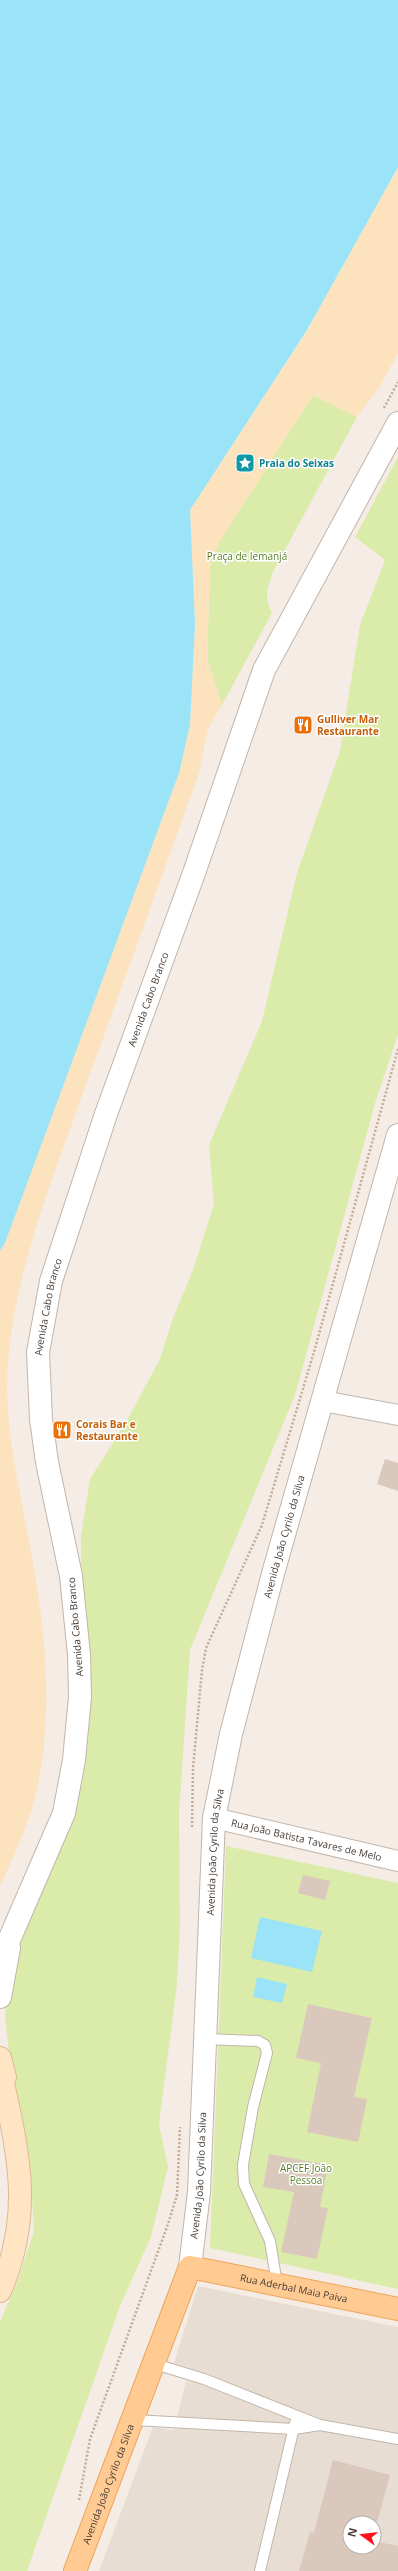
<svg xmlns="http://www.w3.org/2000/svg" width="398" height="2571" viewBox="0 0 398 2571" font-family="'Open Sans',sans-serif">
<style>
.residential{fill:#e8ddd2;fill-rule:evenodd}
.green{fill:#dbecaa}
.sand{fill:#fce2bd}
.water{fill:#9be3f6}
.building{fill:#dac8bc}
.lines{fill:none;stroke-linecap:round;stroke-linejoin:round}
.service-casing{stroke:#c3b5aa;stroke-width:12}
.minor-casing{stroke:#c3b5aa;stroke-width:22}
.tertiary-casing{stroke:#c3b5aa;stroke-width:24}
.secondary-casing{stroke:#dbba92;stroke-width:24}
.primary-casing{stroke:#eea459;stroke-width:24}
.path{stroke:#c3ab97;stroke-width:2.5;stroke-dasharray:2 2;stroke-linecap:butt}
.service{stroke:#fff;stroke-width:10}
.minor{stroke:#fff;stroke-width:20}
.tertiary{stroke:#fff;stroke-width:22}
.secondary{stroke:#ffe5c4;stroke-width:22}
.primary{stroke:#ffcb93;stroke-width:22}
.labels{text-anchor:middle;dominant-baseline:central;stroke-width:3;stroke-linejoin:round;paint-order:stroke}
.culture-label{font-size:10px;font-weight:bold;fill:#0d838f;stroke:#fff;text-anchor:start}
.park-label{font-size:10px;fill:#577e22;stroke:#fff}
.food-label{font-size:10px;font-weight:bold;fill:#c56008;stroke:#fff;text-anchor:start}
.street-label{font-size:10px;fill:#473c34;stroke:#fff}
</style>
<rect width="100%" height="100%" fill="#f4ece5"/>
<path class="residential" d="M198 2286 398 2327V2571H99L153 2427 174 2430 186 2381 203 2384 205 2373 174 2363ZM350 2523H374V2547H350Z"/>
<path class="green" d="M313 395 357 417 273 572C267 588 264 598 272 613L222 705 207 660 210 566 219 542Z
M398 457V1035L376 1100 295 1395 190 1650 179 1814 180 1926 177 1984 159 2124 168 2167 151 2237 120 2306 27 2571H0V2322L18 2280 34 2231 29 2153 13 2087 5 2016 11 1951 67 1834 82 1760 81 1536 90 1479 125 1424 160 1359 172 1321 194 1267 214 1204 209 1145 262 1021 297 873 340 751 360 625 385 560 355 537Z
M226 1846 398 1883V2289L210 2248Z"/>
<path class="sand" d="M398 167V353L379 388 357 417 313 395 219 542 210 566 207 660 222 705 208 729 199 773C161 879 123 984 84 1090 53 1178 15 1269 8 1363 3 1427 20 1489 31 1552 46 1632 54 1714 36 1794 28 1826 14 1856 0 1886V1251L5 1243 179 773 190 725 195 624 190 510 307 331Z"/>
<path class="water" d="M0 0H398V167L307 330 190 510 195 624 190 725 179 773 5 1243 0 1251Z
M260 1917 322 1931 312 1972 251 1958Z
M257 1977 287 1984 282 2003 253 1997Z"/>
<path class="building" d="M385 1459 398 1463V1491L377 1484Z
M303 1875 330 1881 325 1900 298 1893Z
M308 2004 372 2018 354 2097 367 2099 358 2142 307 2132 321 2063 296 2058Z
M269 2154 328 2165 320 2207 328 2208 317 2259 281 2252 294 2192 263 2187Z
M333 2460 390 2475 374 2534V2523H350V2547H374V2541L398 2546V2571H299L310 2532 314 2533Z"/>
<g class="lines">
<defs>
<path id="service" d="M206 2039 258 2041 265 2045 267 2053 253 2107 243 2165 244 2184 270 2241 277 2284
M155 2364 204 2379 320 2425 398 2439
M134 2420 294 2429 320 2425
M260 2571 295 2423"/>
<g id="minor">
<path d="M323 1401 398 1415"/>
<path id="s1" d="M214 1818 398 1861"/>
</g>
<g id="tertiary">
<path id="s2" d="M0 1961 64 1813 74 1760 80 1697 79 1655 71 1576 47 1462 41 1419 38 1352 51 1281 106 1114 194 873 264 670 398 423"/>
<path d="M0 1997 9 1948"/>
<path id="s3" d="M190 2267 199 2192 214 1818 231 1734 274 1570 398 1135"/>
</g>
<path id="secondary" d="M0 2058 5 2077 0 2090
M0 2291C32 2217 20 2159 3 2084"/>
<g id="primary">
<path id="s4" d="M75 2571 190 2267 398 2309"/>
</g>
</defs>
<use href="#service" class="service-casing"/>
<use href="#minor" class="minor-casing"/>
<use href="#tertiary" class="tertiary-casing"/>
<use href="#secondary" class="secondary-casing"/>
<use href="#primary" class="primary-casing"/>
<path class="path" d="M384 408 398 382
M192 1827 193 1768 202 1670 206 1648 262 1525 314 1352 398 1049
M79 2500 90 2439 168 2224 177 2195 180 2127"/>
<use href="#service" class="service"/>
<use href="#minor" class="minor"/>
<use href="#tertiary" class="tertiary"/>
<use href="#secondary" class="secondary"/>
<use href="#primary" class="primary"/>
</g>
<defs>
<symbol id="sight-square" viewBox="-11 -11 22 22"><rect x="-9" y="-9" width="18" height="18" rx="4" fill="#0f9aa8" stroke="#fff"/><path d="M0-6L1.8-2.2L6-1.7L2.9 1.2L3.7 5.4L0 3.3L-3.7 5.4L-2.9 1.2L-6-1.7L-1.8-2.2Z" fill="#fff"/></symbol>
<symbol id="restaurant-square" viewBox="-11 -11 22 22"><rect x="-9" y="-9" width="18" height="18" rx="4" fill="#e8710a" stroke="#fff"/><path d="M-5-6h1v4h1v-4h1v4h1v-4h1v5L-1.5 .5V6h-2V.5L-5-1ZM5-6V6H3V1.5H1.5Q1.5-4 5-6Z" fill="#fff"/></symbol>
</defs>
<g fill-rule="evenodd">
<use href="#sight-square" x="234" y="452" width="22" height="22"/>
<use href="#restaurant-square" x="292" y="714" width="22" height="22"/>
<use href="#restaurant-square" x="51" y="1419" width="22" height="22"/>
</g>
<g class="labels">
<g class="culture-label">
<text x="259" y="463">Praia do Seixas</text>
</g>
<g class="park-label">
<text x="247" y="556">Praça de Iemanjá</text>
<text x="306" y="2168">APCEF João<tspan x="306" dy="12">Pessoa</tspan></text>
</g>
<g class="food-label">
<text x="317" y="719">Gulliver Mar<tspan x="317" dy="12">Restaurante</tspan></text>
<text x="76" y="1424">Corais Bar e<tspan x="76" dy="12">Restaurante</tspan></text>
</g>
<g class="street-label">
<text stroke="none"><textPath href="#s2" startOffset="997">Avenida Cabo Branco</textPath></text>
<text stroke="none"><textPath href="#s2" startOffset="673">Avenida Cabo Branco</textPath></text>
<text stroke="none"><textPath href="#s3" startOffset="740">Avenida João Cyrilo da Silva</textPath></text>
<text transform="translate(75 1627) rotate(-95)">Avenida Cabo Branco</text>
<text stroke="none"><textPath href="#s1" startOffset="95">Rua João Batista Tavares de Melo</textPath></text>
<text stroke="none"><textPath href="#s3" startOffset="416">Avenida João Cyrilo da Silva</textPath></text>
<text stroke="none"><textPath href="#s3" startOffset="92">Avenida João Cyrilo da Silva</textPath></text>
<text stroke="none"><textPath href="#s4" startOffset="431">Rua Aderbal Maia Paiva</textPath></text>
<text stroke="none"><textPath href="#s4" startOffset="93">Avenida João Cyrilo da Silva</textPath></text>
</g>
</g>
<g transform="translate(362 2535) rotate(285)"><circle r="19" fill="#ffffff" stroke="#b5b1ae"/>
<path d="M0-3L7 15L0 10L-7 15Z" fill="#ff111c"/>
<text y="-6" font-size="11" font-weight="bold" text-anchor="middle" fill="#473c34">N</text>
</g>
</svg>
